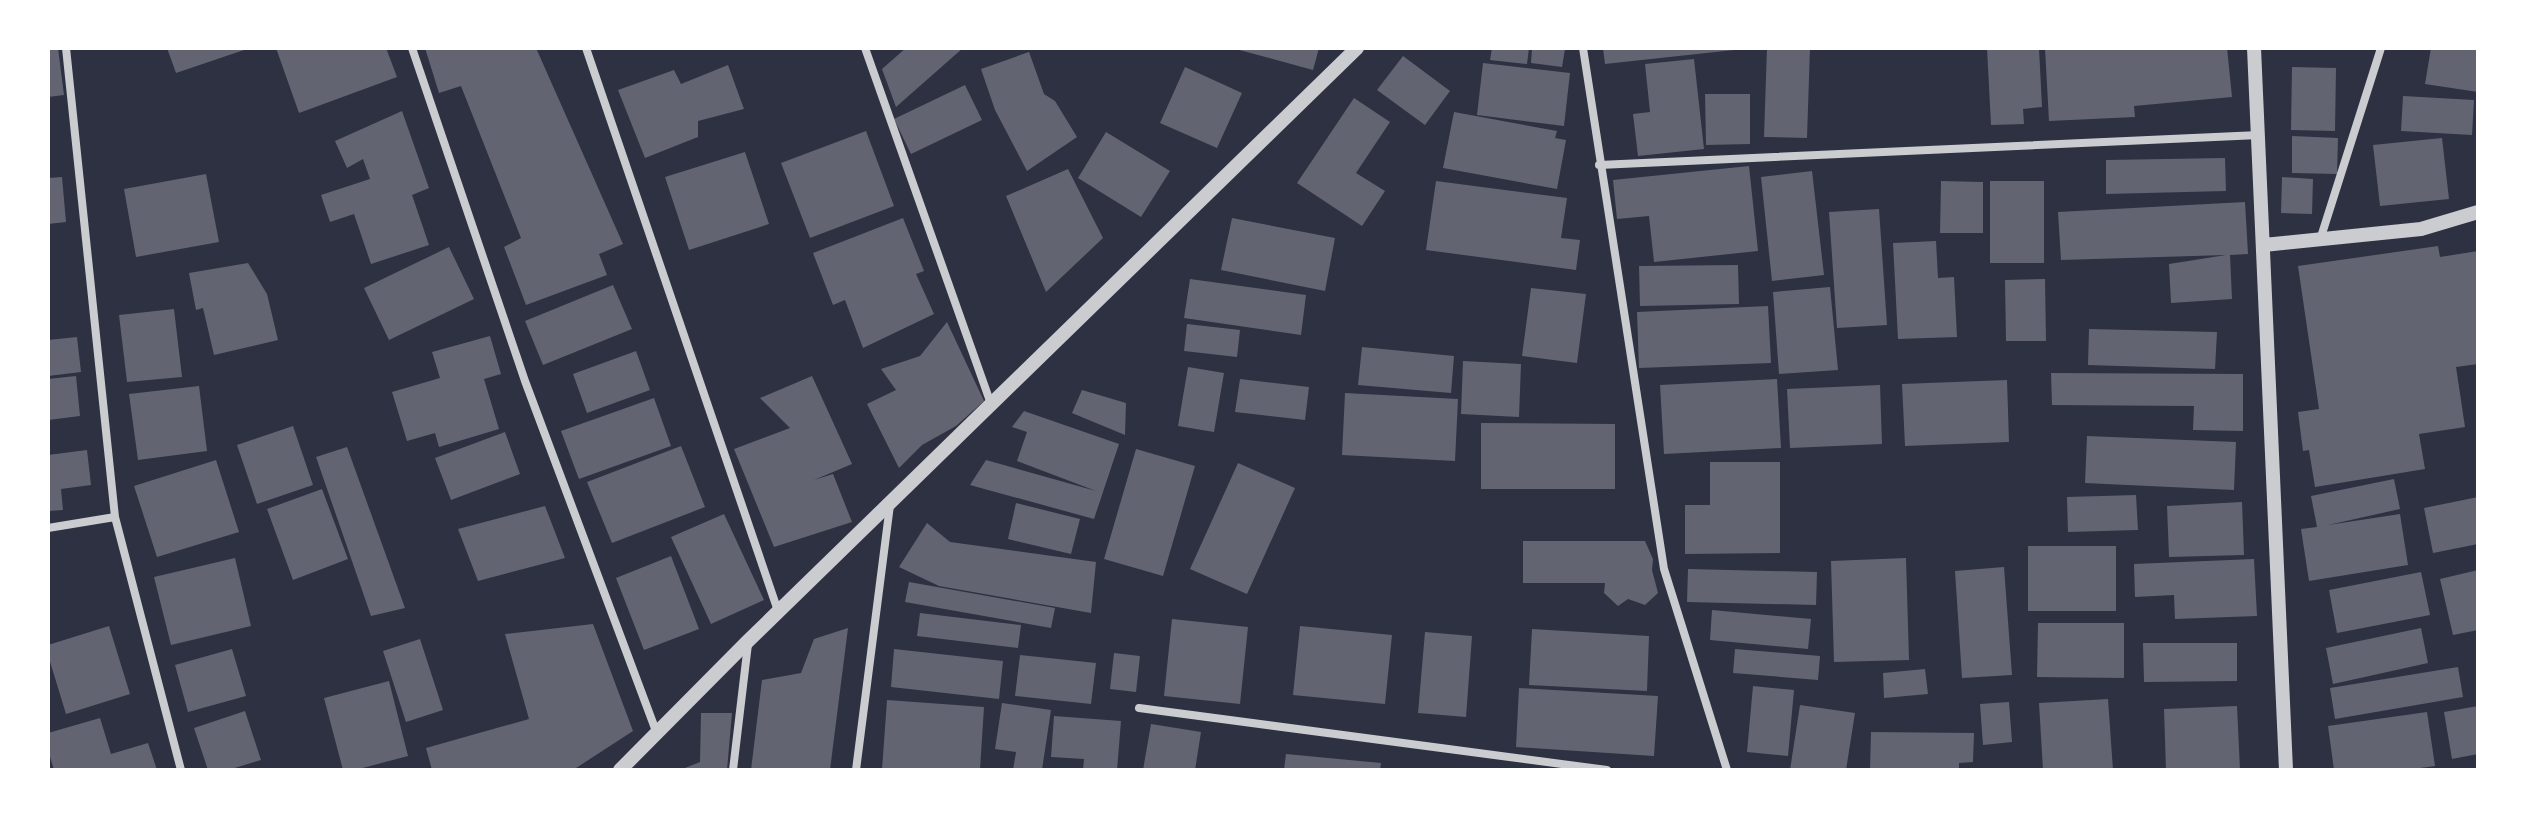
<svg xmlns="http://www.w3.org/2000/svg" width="2526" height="818" viewBox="0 0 2526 818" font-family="Figtree,sans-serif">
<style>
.building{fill:#626471}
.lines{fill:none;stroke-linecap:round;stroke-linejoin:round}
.minor{stroke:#caccd0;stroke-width:8}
.tertiary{stroke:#caccd0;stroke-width:14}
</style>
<rect width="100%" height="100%" fill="#2d3142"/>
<path class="building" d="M48 48H58L64 95 48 97Z
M167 48H247V49L176 73Z
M276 48H386L397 77 299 113Z
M425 48H536L623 244 599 254 607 275 526 305 504 247 521 238 461 86 439 93Z
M906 48H963L896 107 882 69Z
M1232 48H1319L1313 70Z
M1492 48H1529L1527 64 1490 60Z
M1532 48 1565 49 1562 67 1531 63Z
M1603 48H1734V50L1605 64Z
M1767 48H1810L1807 138 1764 137Z
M1987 48H2039L2042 107 2023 109 2024 124 1991 125Z
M2045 48H2227L2232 97 2134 106 2135 117 2049 121Z
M2431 48H2478V92L2425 84Z
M1029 52 1044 94 1055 101 1077 137 1027 171 995 110 981 69Z
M1403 56 1450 91 1425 125 1377 90Z
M1694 59 1704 149 1638 156 1633 114 1650 112 1645 64Z
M1483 63 1570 73 1564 126 1477 115Z
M728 65 744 109 698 121V137L645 158 618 90 674 70 681 84Z
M1185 67 1242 93 1217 148 1160 123Z
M2292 67 2336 68 2335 131 2291 130Z
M965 85 982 120 911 154 894 119Z
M1705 94H1750V144L1706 145Z
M2403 96 2474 100 2472 135 2401 131Z
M1354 98 1390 122 1356 173 1385 191 1362 226 1297 183Z
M402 111 429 188 412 195 429 245 371 264 354 214 330 222 321 195 370 179 363 159 347 168 335 141Z
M1454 112 1557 131 1555 138 1566 140 1557 189 1443 168Z
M866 131 894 206 810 238 781 163Z
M1106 132 1170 171 1141 217 1078 178Z
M2292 136 2338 138 2337 174 2292 173Z
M2442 138 2449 199 2380 206 2373 145Z
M745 152 769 224 689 250 665 177Z
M2225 158 2226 191 2106 194V160Z
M1749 166 1758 251 1654 262 1649 216 1617 219 1613 180Z
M1068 169 1103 238 1046 292 1006 196Z
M1812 171 1824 275 1772 281 1761 177Z
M206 174 219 242 136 257 124 189Z
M62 177 66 222 48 224V178Z
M2282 177 2313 179 2312 214 2281 213Z
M1436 181 1567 198 1561 238 1580 240 1576 270 1426 250Z
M1941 181 1983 182V233H1940Z
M1990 181H2044V263H1990Z
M2245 202 2248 254 2230 255 2232 299 2171 303 2169 264 2226 255 2061 260 2058 212Z
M1879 209 1887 325 1837 328 1829 212Z
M903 218 924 271 916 274 934 314 863 348 845 300 833 305 813 253Z
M1232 218 1335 238 1325 291 1221 270Z
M1936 241 1938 278 1954 277 1957 337 1898 339 1893 243Z
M2438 246 2440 257 2478 251V364L2456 367 2465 427 2419 434 2425 469 2315 487 2309 450 2303 451 2298 412 2319 409 2298 266Z
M449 247 474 299 389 340 364 288Z
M248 263 267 294 278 340 214 355 203 308 196 310 189 273Z
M1738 265 1739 304 1640 306 1639 266Z
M1190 279 1306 295 1301 335 1184 318Z
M2045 279 2046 341H2006L2005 280Z
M613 285 632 329 543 365 525 321Z
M1830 287 1838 370 1779 374 1773 292Z
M1531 288 1586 294 1577 363 1522 356Z
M1768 306 1771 363 1639 368 1637 312Z
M174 309 182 377 127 382 119 315Z
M947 322 984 401 956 426 922 445 899 468 867 404 896 390 881 369 920 356Z
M1187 324 1240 330 1237 357 1184 351Z
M2089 329 2217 332 2215 369 2088 365Z
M490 336 501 374 484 379 499 429 439 447 435 433 407 441 392 392 440 378 432 352Z
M77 337 81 372 48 376V340Z
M1362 347 1454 356 1451 393 1358 385Z
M636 351 650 390 587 413 573 374Z
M1463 361 1521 364 1519 417 1461 414Z
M1188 367 1224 373 1214 432 1178 426Z
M2051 373 2243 374V431L2193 430 2194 406 2052 405Z
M76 376 80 416 48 420V379Z
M812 376 852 464 814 480 833 474 852 522 774 547 734 449 790 428 760 398Z
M1240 379 1309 387 1305 420 1235 412Z
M1777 379 1781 448 1664 454 1660 385Z
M2007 380 2009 442 1905 446 1902 384Z
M1880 385 1882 444 1790 448 1787 389Z
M199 386 207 451 138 460 129 394Z
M1082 390 1126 403 1125 435 1072 413Z
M1345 393 1458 399 1455 461 1342 455Z
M654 398 671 446 579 479 561 431Z
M1024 411 1119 444 1094 519 970 485 986 460 1096 491 1017 461 1027 432 1012 427Z
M1481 423 1615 424V489H1481Z
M293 426 313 485 257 504 237 445Z
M505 432 520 474 451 500 435 458Z
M2087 436 2236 442 2234 490 2085 483Z
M681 446 705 507 612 543 587 482Z
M347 447 405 608 371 616 316 457Z
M1136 449 1195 466 1163 576 1104 559Z
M87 450 91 485 61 489 63 510 48 511V455Z
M216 460 239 532 157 557 134 486Z
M1710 462H1780V553L1685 554V505H1710Z
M1238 463 1295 488 1247 594 1190 569Z
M2394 479 2400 509 2328 525 2400 514 2408 565 2309 581 2301 529 2317 527 2311 496Z
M322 489 348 559 293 580 267 509Z
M2136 495 2138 530 2068 532 2067 497Z
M2478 497V544L2433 553 2424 508Z
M2242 502 2244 555 2169 557 2167 506Z
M1016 503 1080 519 1071 554 1008 539Z
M545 506 565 558 478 581 458 529Z
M724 514 764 600 711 624 671 537Z
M927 523 950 542 1096 562 1091 613 939 586 899 567Z
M1523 541H1645L1653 559 1652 570 1658 593 1645 605 1628 599 1618 606 1604 593 1605 583H1523Z
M2028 546H2116V611H2028Z
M671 556 699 629 644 650 616 578Z
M235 558 251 626 171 645 154 577Z
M1906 558 1909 660 1834 662 1831 561Z
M2254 559 2257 616 2175 619 2174 595 2135 597 2134 564Z
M2004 567 2012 675 1962 678 1955 571Z
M1688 569 1817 572 1816 605 1687 602Z
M2478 570V630L2453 635 2440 579Z
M2421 572 2430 615 2337 633 2329 590Z
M909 582 1055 608 1051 628 905 602Z
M1712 610 1811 619 1808 649 1710 640Z
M920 613 1021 625 1018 648 917 636Z
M1172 619 1248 627 1240 704 1164 696Z
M2038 623H2124V678L2037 677Z
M593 624 633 731 573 770H432L426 748 529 719 505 634Z
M109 626 130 694 66 714 48 655V645Z
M1300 626 1392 635 1385 704 1293 695Z
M848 628 830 770H751L762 680 801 673 814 639Z
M2421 628 2428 663 2333 684 2326 648Z
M1532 629 1649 636 1647 691 1529 685Z
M1425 632 1472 636 1466 717 1418 713Z
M420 639 443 710 406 722 383 651Z
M2143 643H2237V681L2144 682Z
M232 649 246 696 188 712 175 665Z
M894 649 1003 661 999 699 891 687Z
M1735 649 1820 656 1818 680 1733 673Z
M1114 653 1140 656 1136 692 1110 689Z
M1020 655 1096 663 1091 704 1015 696Z
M2458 667 2463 697 2335 719 2330 688Z
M1925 669 1928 694 1884 698 1883 673Z
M389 681 408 756 355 770H343L324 698Z
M1753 686 1794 690 1788 756 1747 752Z
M1519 688 1658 696 1654 756 1516 747Z
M2108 699 2113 770H2043L2039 703Z
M887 700 984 707 980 770H882Z
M2009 702 2012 742 1983 745 1980 704Z
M1002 703 1051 710 1042 770H1013L1016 752 995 749Z
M1800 705 1855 713 1846 770H1790Z
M2237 706 2240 770H2166L2164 709Z
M2478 706V754L2452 759 2444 712Z
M245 711 261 760 228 770H208L194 728Z
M2427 712 2435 766 2405 770H2334L2328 726Z
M701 713H732L727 770H680L700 762Z
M1054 716 1121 721 1117 770H1083L1084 759 1051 757Z
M100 718 111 754 148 743 157 770H54L48 750V733Z
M1151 724 1201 732 1195 770H1143Z
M1871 732 1974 733 1973 762 1959 763V770H1870Z
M1286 754 1381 763 1380 770H1284Z"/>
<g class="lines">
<path class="minor" d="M66 48 115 517 181 770
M412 48 525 381 656 731
M586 48 778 611
M865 48 991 404
M1583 48 1664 569 1727 770
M1599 165 2259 135
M2320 240 2381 48
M48 528 115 517
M1139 708 1607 770
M733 770 748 644
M856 770 890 505"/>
<path class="tertiary" d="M2254 48 2286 770
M2264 245 2421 229 2478 212
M620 770 748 641 1357 48"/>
</g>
<rect width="2526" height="818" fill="none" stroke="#ffffff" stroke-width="100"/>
</svg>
